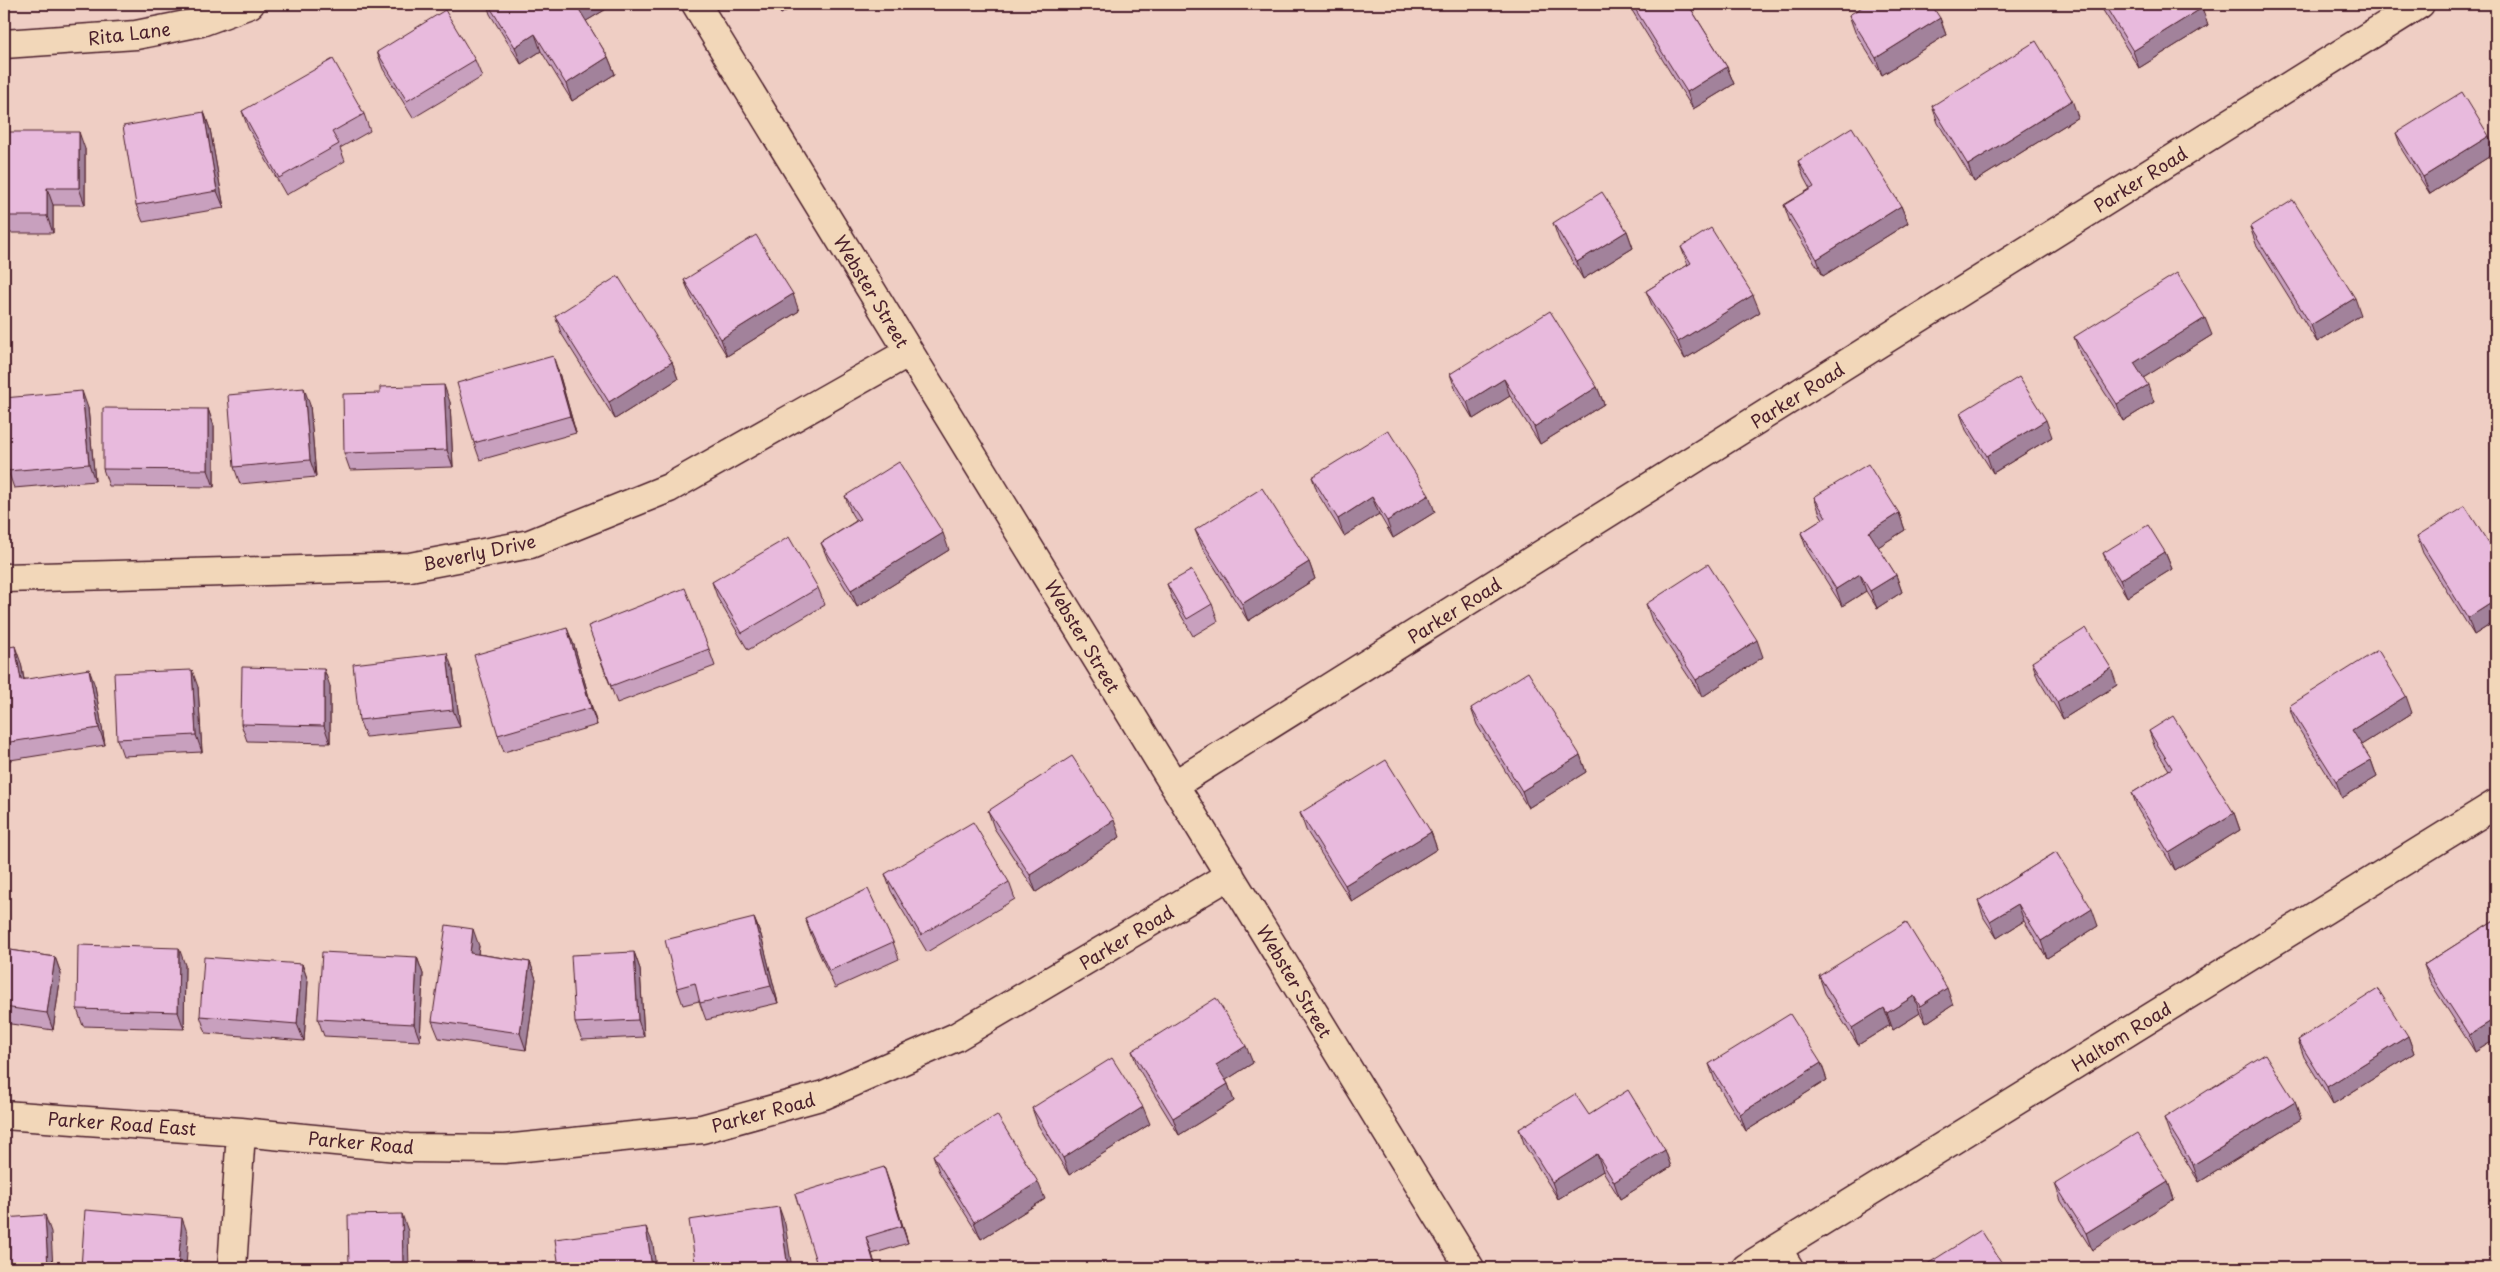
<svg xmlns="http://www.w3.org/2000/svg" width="2500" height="1272" viewBox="0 0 2500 1272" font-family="'Playpen Sans',sans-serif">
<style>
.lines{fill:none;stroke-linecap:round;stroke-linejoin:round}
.minor-casing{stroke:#4a1f2b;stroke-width:31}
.major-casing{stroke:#4a1f2b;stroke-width:31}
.minor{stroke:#f2d7b9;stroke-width:28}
.major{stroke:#f2d7b9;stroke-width:28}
.wall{fill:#c8a0be;stroke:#4a1f2b}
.shaded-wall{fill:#a2829b;stroke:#4a1f2b}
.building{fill:#e8badd;stroke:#4a1f2b}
.labels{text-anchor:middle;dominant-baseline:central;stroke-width:4.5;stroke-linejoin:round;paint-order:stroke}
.street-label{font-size:18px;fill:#4a1f2b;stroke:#f2d7b9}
</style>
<rect width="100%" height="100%" fill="#efcec4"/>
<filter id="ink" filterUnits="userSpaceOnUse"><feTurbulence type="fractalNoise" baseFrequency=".02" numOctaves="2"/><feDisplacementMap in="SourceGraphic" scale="10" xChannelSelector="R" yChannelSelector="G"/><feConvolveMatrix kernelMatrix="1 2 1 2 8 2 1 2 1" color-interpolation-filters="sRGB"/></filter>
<g filter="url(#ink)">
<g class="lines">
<defs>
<path id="minor" d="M696 4 1470 1268
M4 44 136 35 201 22 250 4
M4 578 410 567 530 544 669 488 909 352
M1174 785 2420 4
M4 1115 241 1132 408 1148 504 1149 702 1129 824 1095 956 1037 1230 875
M1777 1249 1789 1268
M232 1268 241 1132"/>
<path id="major" d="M1746 1268 2496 804"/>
</defs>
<use href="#minor" class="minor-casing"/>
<use href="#major" class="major-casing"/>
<use href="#minor" class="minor"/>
<use href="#major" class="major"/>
</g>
<path class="wall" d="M487 4H606L608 8 586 21 608 57 615 74 572 101 541 51 521 64 490 14Z
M774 4H797L781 14Z
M1628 4H1688L1727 67 1734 84 1693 109Z
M2099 4H2200L2202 8 2208 25 2139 68Z
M1849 15 1940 18 1946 35 1882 75 1855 32Z
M377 52 475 60 482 77 413 118 383 69Z
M1932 106 2078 117 1974 182 1938 123Z
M242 111 364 114 370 131 340 148 345 161 286 195 248 128Z
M204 112 210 129 224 208 143 222 136 205Z
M4 132 85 149V205H53V233H4Z
M2396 133 2489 136 2495 153 2430 194 2402 150Z
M1798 161 1901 206 1908 223 1823 276 1790 222 1784 205 1810 189 1804 178Z
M1553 223 1627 231 1633 248 1583 279 1559 240Z
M2250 227 2361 315 2317 342 2256 244Z
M1681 247 1760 312 1685 359 1653 308 1646 291 1688 265Z
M684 280 799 311 727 356 691 297Z
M555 316 672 362 678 379 615 419 561 333Z
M2212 335 2143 378 2154 402 2123 421 2080 354 2074 337Z
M559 373 576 433 480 460 474 443Z
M1450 374 1597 387 1604 404 1540 444 1510 396 1473 419 1456 391Z
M4 398 88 408 95 481 14 488 8 471 6 460H4Z
M450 402 453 467 350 470 344 453Z
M310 405 316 477 240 484 234 467Z
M208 409 214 426V487L109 486 103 469Z
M1960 413 2052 437 1993 473 1966 430Z
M1312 477 1435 512 1393 538 1379 514 1344 536 1318 494Z
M845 496 949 550 857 607 828 560 821 543 856 521 851 513Z
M1814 497 1899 513 1905 530 1878 547 1896 575 1902 592 1877 608 1866 591 1842 606 1807 550 1801 533 1823 519 1820 514Z
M1195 530 1309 562 1315 579 1248 621 1202 547Z
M2417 536 2496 555V621L2474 635 2423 553Z
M2165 552 2172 569 2127 597 2110 570 2103 553Z
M712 582 818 588 825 605 748 650 718 599Z
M1167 584 1212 604 1218 621 1193 636 1173 601Z
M1646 604 1763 657 1702 697 1652 621Z
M594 643 709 649 715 666 617 703Z
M574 645 597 725 504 752 498 735Z
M4 648 21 663 24 679 95 686 105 745 4 761Z
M2032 662 2117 685 2063 719 2038 679Z
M453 670 460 727 366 737 359 720Z
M330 686V743L247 741 241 724Z
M198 687 202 752 123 756 117 739Z
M2289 706 2412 713 2361 745 2371 760 2377 777 2342 798 2295 723Z
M1471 708 1580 755 1586 772 1528 808 1477 725Z
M2149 731 2234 813 2240 830 2175 870 2138 810 2132 793 2169 770 2155 748Z
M988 811 1120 837 1036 892 994 828Z
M1300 813 1431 832 1437 849 1352 902 1306 830Z
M2056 852 2098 926 2047 958 2024 921 1997 938 1984 918 1978 901Z
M885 874 1009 882 1015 899 927 952 891 891Z
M754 918 761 935 778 1003 706 1020 699 1001 683 1005 677 988Z
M805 918 893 942 899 959 835 988 811 935Z
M2496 919V1039L2475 1052 2430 982 2424 965Z
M479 946 478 954 530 962 536 979 526 1050 439 1038 432 1021Z
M4 949 55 957 61 974 53 1030 4 1023Z
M634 952 640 969 644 1037 582 1040 575 1023Z
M417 957 423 974 420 1041 324 1036 318 1019Z
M302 964 308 981 304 1041 206 1033 200 1016Z
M185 965 184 1029 83 1026 77 1009Z
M1819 976 1953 1005 1926 1023 1920 1013 1893 1030 1890 1025 1858 1045 1825 993Z
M2408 1036 2414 1053 2333 1104 2304 1057 2298 1040Z
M1132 1051 1253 1063 1226 1080 1228 1084 1234 1101 1179 1135 1138 1068Z
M1821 1063 1827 1080 1746 1131 1715 1081 1709 1064Z
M2295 1102 2301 1119 2199 1182 2170 1135 2164 1118Z
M1032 1108 1150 1124 1069 1175 1038 1125Z
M1519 1129 1665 1150 1671 1167 1620 1199 1603 1171 1558 1199 1525 1146Z
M933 1155 1045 1199 981 1239 939 1172Z
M2168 1182 2174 1199 2092 1250 2061 1201 2055 1184Z
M890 1184 908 1243 872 1254 876 1268H818Z"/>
<path class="shaded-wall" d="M580 4H606L608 8 583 23 577 6Z
M777 4H797L781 14Z
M2202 8 2208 25 2139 68 2133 51Z
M1940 18 1946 35 1882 75 1876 58Z
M535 34 541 51 521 64 515 47Z
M608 57 615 74 572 101 566 84Z
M1727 67 1734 84 1693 109 1687 92Z
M2072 100 2078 117 1974 182 1968 165Z
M204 112 210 129 224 208 217 191Z
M79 132 85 149V205L79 188Z
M2489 136 2495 153 2430 194 2423 177Z
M47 188 53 205V233L47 216Z
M1901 206 1908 223 1823 276 1817 259Z
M1627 231 1633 248 1583 279 1577 262Z
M793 294 799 311 727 356 721 339Z
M1753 295 1760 312 1685 359 1678 342Z
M2355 298 2361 315 2317 342 2311 325Z
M2205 318 2212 335 2140 380 2134 363Z
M553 356 559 373 576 433 570 416Z
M672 362 678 379 615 419 609 402Z
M1504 379 1510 396 1473 419 1467 402Z
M444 385 450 402 453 467 447 450Z
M2148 385 2154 402 2123 421 2117 404Z
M1597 387 1604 404 1540 444 1534 427Z
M304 388 310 405 316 477 310 460Z
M82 391 88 408 95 481 89 464Z
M208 409 214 426V487L208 470Z
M2046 420 2052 437 1993 473 1987 456Z
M1429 495 1435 512 1393 538 1387 521Z
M1372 497 1379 514 1344 536 1338 519Z
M1899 513 1905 530 1875 549 1869 532Z
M943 533 949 550 857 607 851 590Z
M2165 552 2172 569 2127 597 2120 580Z
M1309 562 1315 579 1248 621 1242 604Z
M1860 574 1866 591 1842 606 1836 589Z
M1896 575 1902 592 1877 608 1870 591Z
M2496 600V621L2474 635 2468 618Z
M567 628 574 645 597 725 591 708Z
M1757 640 1763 657 1702 697 1696 680Z
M15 646 21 663 27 697 21 680Z
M447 653 453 670 460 727 453 710Z
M2111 668 2117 685 2063 719 2057 702Z
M89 669 95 686 105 745 99 728Z
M324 669 330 686V743L324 726Z
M192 670 198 687 202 752 196 735Z
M2406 696 2412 713 2358 747 2352 730Z
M1580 755 1586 772 1528 808 1522 791Z
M2371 760 2377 777 2342 798 2336 781Z
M2234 813 2240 830 2175 870 2169 853Z
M1114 820 1120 837 1036 892 1030 875Z
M1431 832 1437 849 1352 902 1345 885Z
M2018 904 2024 921 1997 938 1990 921Z
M2092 909 2098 926 2047 958 2041 941Z
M754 918 761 935 778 1003 771 986Z
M473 929 479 946 476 970 470 953Z
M179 948 185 965 184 1029 178 1012Z
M634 952 640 969 644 1037 638 1020Z
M55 957 61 974 53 1030 47 1013Z
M417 957 423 974 420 1041 414 1024Z
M530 962 536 979 526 1050 520 1033Z
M302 964 308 981 304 1041 297 1024Z
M1947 988 1953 1005 1926 1023 1920 1006Z
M1914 996 1920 1013 1893 1030 1887 1013Z
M1884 1008 1890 1025 1858 1045 1852 1028Z
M2496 1018V1039L2475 1052 2469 1035Z
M2408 1036 2414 1053 2333 1104 2327 1087Z
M1246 1046 1253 1063 1223 1082 1216 1065Z
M1821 1063 1827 1080 1746 1131 1740 1114Z
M1228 1084 1234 1101 1179 1135 1173 1118Z
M2295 1102 2301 1119 2199 1182 2193 1165Z
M1143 1107 1150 1124 1069 1175 1063 1158Z
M1665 1150 1671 1167 1620 1199 1614 1182Z
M1597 1154 1603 1171 1558 1199 1552 1182Z
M884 1167 890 1184 908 1243 902 1226Z
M1038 1182 1045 1199 981 1239 974 1222Z
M2168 1182 2174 1199 2092 1250 2086 1233Z
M779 1207 785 1224 792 1268H788Z
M402 1214 408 1231 409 1268H403Z
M45 1215 51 1232 53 1268H48Z
M182 1218 188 1235 186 1268H178Z
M646 1227 653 1244 656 1268H652Z
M866 1237 872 1254 876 1268H875V1266Z"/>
<path class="building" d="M488 4H580L577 6 608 57 566 84 535 34 515 47Z
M1632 4H1688L1727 67 1687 92Z
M1867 4H1931L1940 18 1876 58 1849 15Z
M2104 4H2200L2202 8 2133 51Z
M445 10 475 60 407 101 377 52Z
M2036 41 2072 100 1968 165 1932 106Z
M333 59 364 114 332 132 339 144 279 178 242 111Z
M2462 92 2489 136 2423 177 2396 133Z
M204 112 217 191 136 205 123 126Z
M1852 127 1901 206 1817 259 1784 205 1814 187 1798 161Z
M4 132H79V188H47V216H4Z
M1602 192 1627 231 1577 262 1553 223Z
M2293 200 2355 298 2311 325 2250 227Z
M1711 228 1753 295 1678 342 1646 291 1691 263 1681 247Z
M756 235 793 294 721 339 684 280Z
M2177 273 2205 318 2134 363 2148 385 2117 404 2074 337Z
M618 276 672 362 609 402 555 316Z
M1550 311 1597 387 1534 427 1504 379 1467 402 1450 374Z
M553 356 570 416 474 443 457 383Z
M2019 377 2046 420 1987 456 1960 413Z
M444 385 447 450 344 453 343 394 380 393V387Z
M304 388 310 460 234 467 228 395Z
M82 391 89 464 8 471 5 443H4V398Z
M103 408 208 409V470L103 469Z
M1388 430 1429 495 1387 521 1372 497 1338 519 1312 477Z
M899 462 943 533 851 590 821 543 860 519 845 496Z
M1868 464 1899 513 1869 532 1896 575 1870 591 1860 574 1836 589 1801 533 1826 517 1814 497Z
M1262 488 1309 562 1242 604 1195 530Z
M2465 506 2496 555V600L2468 618 2417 536Z
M2148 525 2165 552 2120 580 2103 553Z
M789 537 818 588 742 633 712 582Z
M1708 564 1757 640 1696 680 1646 604Z
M1192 570 1212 604 1187 619 1167 584Z
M685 588 709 649 611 686 588 626Z
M567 628 591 708 498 735 474 655Z
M2086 628 2111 668 2057 702 2032 662Z
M15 646 21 680 89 669 99 728 4 743V648Z
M2378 650 2406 696 2352 730 2371 760 2336 781 2289 706Z
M447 653 453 710 359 720 353 664Z
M242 667 324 669V726L241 724Z
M192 670 196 735 117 739 114 673Z
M1528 672 1580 755 1522 791 1471 708Z
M2173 716 2234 813 2169 853 2132 793 2172 768 2149 731Z
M1072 756 1114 820 1030 875 988 811Z
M1386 760 1431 832 1345 885 1300 813Z
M973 822 1009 882 921 935 885 874Z
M2056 852 2092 909 2041 941 2018 904 1990 921 1978 901Z
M868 889 893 942 829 971 805 918Z
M754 918 771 986 700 1003 695 983 677 988 665 940Z
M2496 919V1018L2469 1035 2424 965Z
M1906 922 1947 988 1920 1006 1914 996 1887 1013 1884 1008 1852 1028 1819 976Z
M446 925 473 929 470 953 530 962 520 1033 432 1021Z
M78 945 179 948 178 1012 77 1009Z
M4 949 55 957 47 1013 4 1007Z
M322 952 417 957 414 1024 318 1019Z
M634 952 638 1020 575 1023 571 955Z
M204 957 302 964 297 1024 200 1016Z
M2378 989 2408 1036 2327 1087 2298 1040Z
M1216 998 1246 1046 1216 1065 1228 1084 1173 1118 1132 1051Z
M1790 1014 1821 1063 1740 1114 1709 1064Z
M2265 1054 2295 1102 2193 1165 2164 1118Z
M1112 1058 1143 1107 1063 1158 1032 1108Z
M1628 1090 1665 1150 1614 1182 1597 1154 1552 1182 1519 1129 1575 1094 1589 1115Z
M997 1115 1038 1182 974 1222 933 1155Z
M2137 1133 2168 1182 2086 1233 2055 1184Z
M884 1167 902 1226 866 1237 875 1266 869 1268H818L795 1194Z
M779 1207 788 1268H696L689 1220Z
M85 1210 182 1218 178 1268H81Z
M402 1214 403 1268H349L348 1215Z
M45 1215 48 1268H4V1218Z
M646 1227 652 1268H559L555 1239Z
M1981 1230 2005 1268H1921Z
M1366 1262 1369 1268H1356Z"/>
</g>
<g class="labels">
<g class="street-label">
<text transform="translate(129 33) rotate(-7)">Rita Lane</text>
<text transform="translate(2140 179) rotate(-32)">Parker Road</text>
<text transform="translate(872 291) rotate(59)">Webster Street</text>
<text transform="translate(1797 395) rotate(-32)">Parker Road</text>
<text transform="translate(479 552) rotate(-12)">Beverly Drive</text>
<text transform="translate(1454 610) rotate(-32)">Parker Road</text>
<text transform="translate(1083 636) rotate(59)">Webster Street</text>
<text transform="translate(1126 937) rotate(-31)">Parker Road</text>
<text transform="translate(1295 981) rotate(59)">Webster Street</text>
<text transform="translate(2121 1036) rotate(-32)">Haltom Road</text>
<text transform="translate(763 1112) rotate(-15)">Parker Road</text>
<text transform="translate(122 1123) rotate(4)">Parker Road East</text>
<text transform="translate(361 1142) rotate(5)">Parker Road</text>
</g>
</g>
<rect width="2500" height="1272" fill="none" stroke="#f2d7b9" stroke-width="20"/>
<rect x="10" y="10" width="2480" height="1252" fill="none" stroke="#4a1f2b" stroke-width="2" filter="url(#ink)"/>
</svg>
